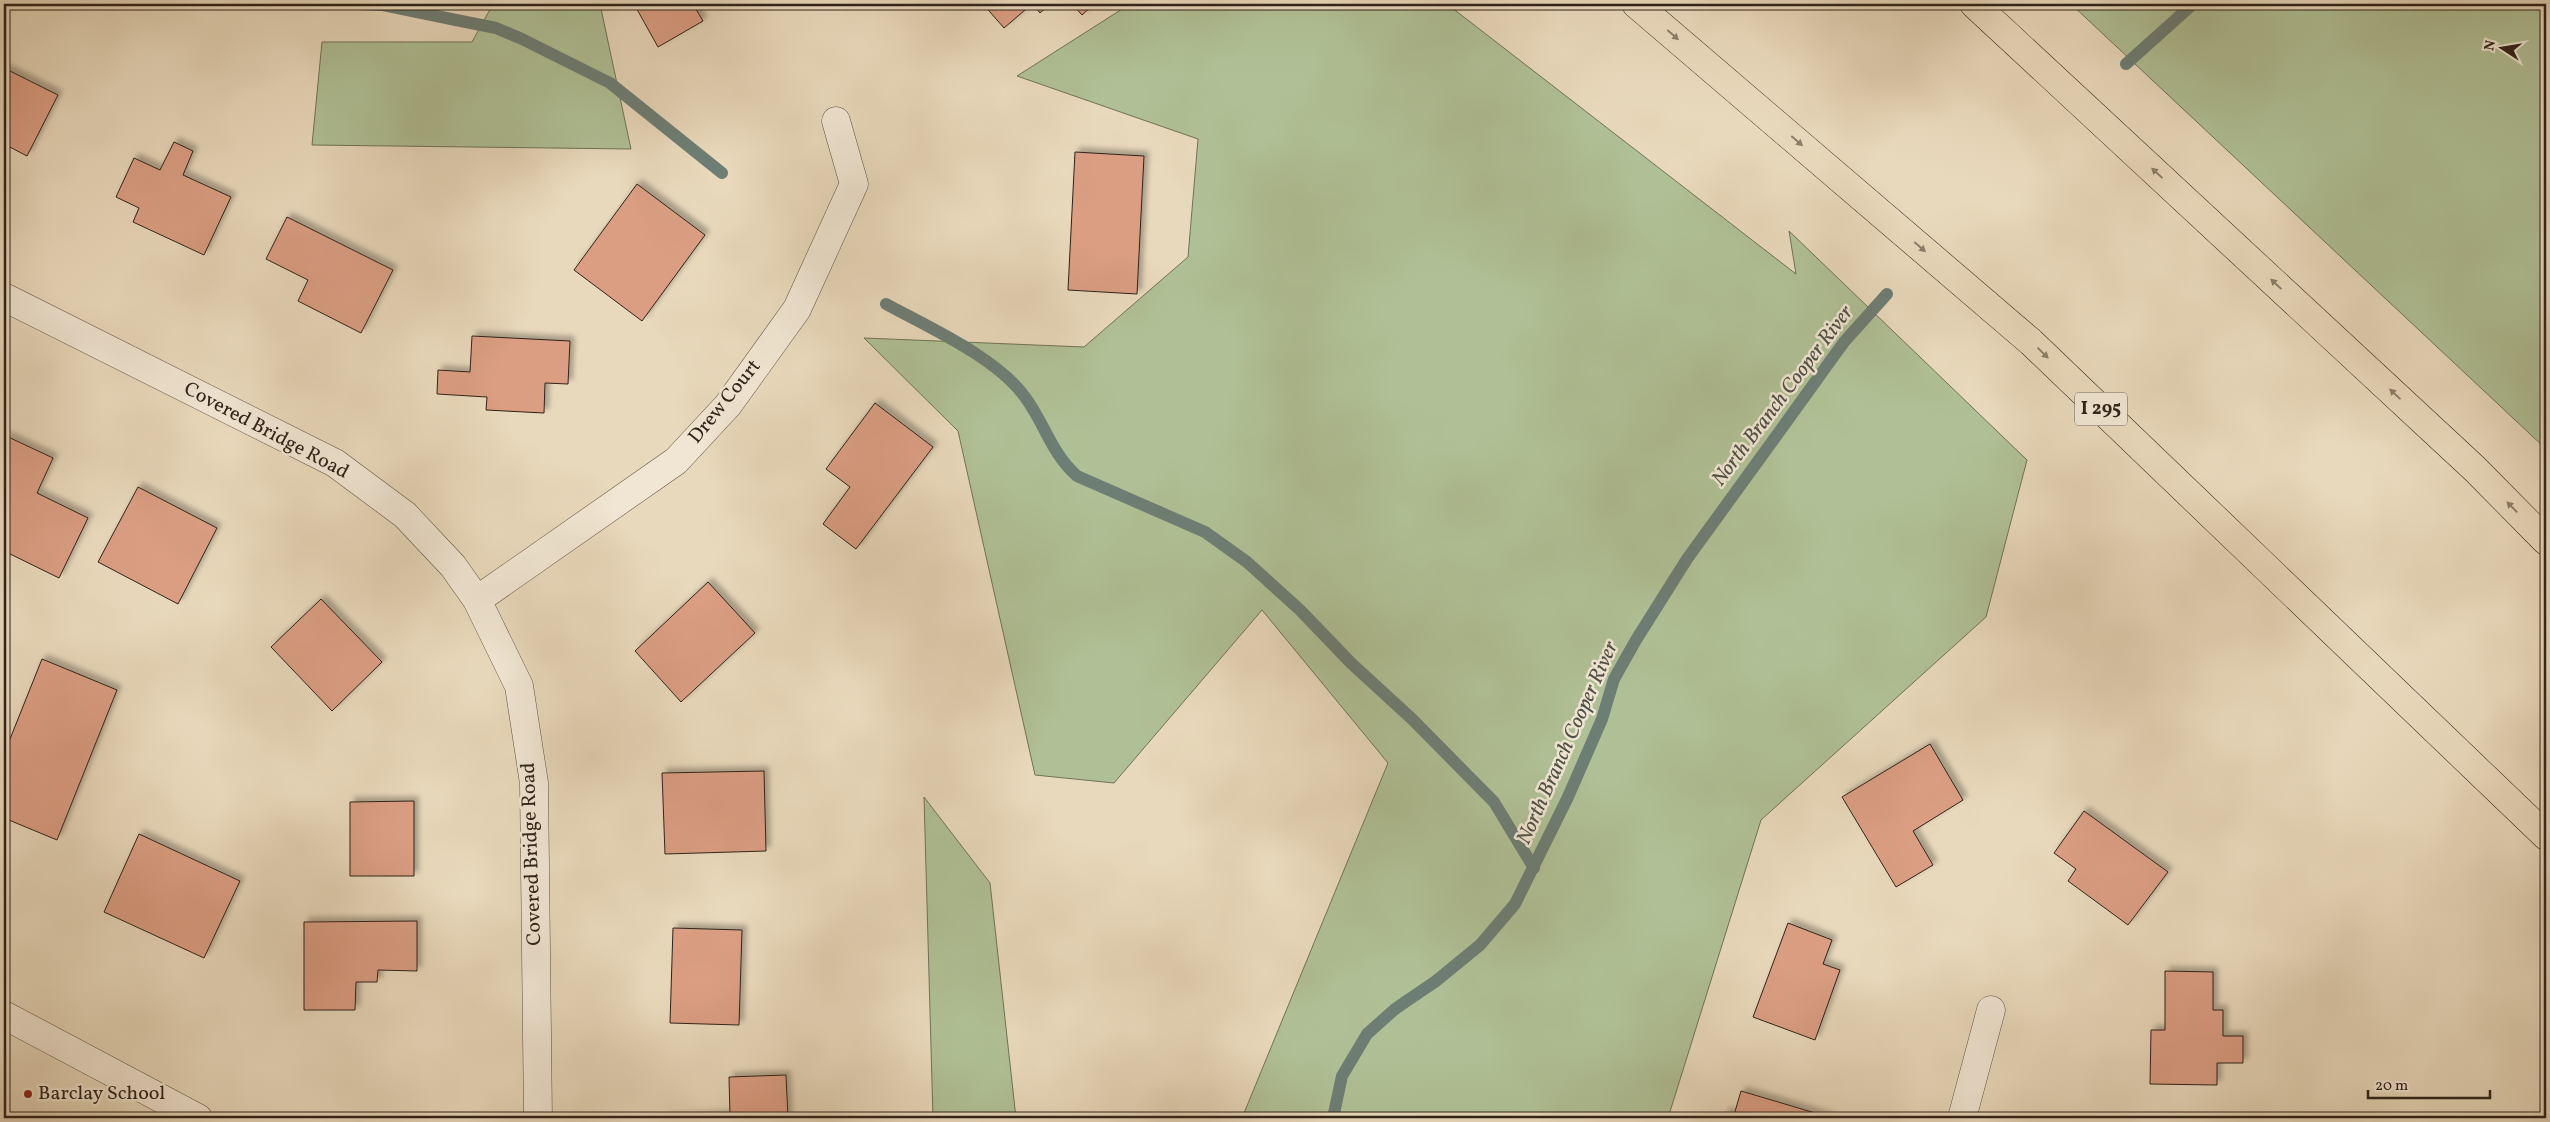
<svg xmlns="http://www.w3.org/2000/svg" width="2550" height="1122" viewBox="0 0 2550 1122" font-family="Vollkorn,serif">
<style>
.green{fill:#b0c096;stroke:#707258}
.lines{fill:none;stroke-linecap:round;stroke-linejoin:round}
.stream{stroke:#6d7e75;stroke-width:12}
.building{fill:#db9e83;stroke:#2f231a;filter:url(#shadow)}
.minor-casing{stroke:#5e5042;stroke-width:29}
.motorway-casing{stroke:#2f231a;stroke-width:29}
.minor{stroke:#f1e6d3;stroke-width:28}
.motorway{stroke:#e9d9bc;stroke-width:28}
.oneway{fill:#8c7e6b}
.poi-dot{fill:#8f2418;stroke:#f1e6d3;stroke-width:2}
.labels{text-anchor:middle;dominant-baseline:central;stroke-width:5;stroke-linejoin:round;paint-order:stroke}
.shield{fill:#f1e6d3;stroke:#695e52;stroke-width:1}
.shield-label{font-size:19px;font-weight:bold;fill:#2f231a}
.street-label{font-size:20px;fill:#2f231a;stroke:#f1e6d3}
.poi-label{font-size:20px;fill:#2f231a;stroke:#f1e6d3;text-anchor:start}
.water-label{font-size:21px;font-style:italic;fill:#4e5047;stroke:#f1e6d3}
</style>
<defs>
<filter id="shadow"><feDropShadow dx="4.5" dy="-4.5" stdDeviation="2.5" flood-color="#0004"/></filter>
</defs>
<rect width="100%" height="100%" fill="#e9d9bc"/>
<filter id="stains"><feTurbulence type="fractalNoise" baseFrequency=".004" numOctaves="4"/><feColorMatrix values="0 0 0 0 .2 0 0 0 0 .09 0 0 0 0 .02 0 0 0 .5 -.17"/></filter>
<radialGradient id="worn" r=".72"><stop offset=".6" stop-color="#630" stop-opacity="0"/><stop offset="1" stop-color="#630" stop-opacity=".3"/></radialGradient>
<path class="green" d="M493 4H600L631 149 312 145 322 42H472Z
M1130 4H1447L1796 274 1789 231 2027 460 1986 617 1761 820 1668 1118H1242L1388 763 1262 610 1114 783 1035 775 958 431 864 338 1084 347 1188 257 1198 139 1017 76Z
M2071 4H2546V449Z
M924 797 990 883 1016 1118H933Z"/>
<g class="lines">
<path class="stream" d="M274 4H334
M358 4 383 5 456 20 496 28 522 39 610 83 722 173
M2126 64 2193 4
M886 304C928 327 996 357 1025 397 1045 424 1051 453 1077 476L1205 532 1247 562 1300 610 1351 663 1412 719 1494 802 1534 868
M1333 1118 1342 1076 1367 1034 1395 1009 1436 981 1480 945 1515 904 1568 797 1602 719 1614 679 1636 640 1687 559 1782 428 1844 342 1887 294"/>
</g>
<path class="building" d="M634 4H693L703 21 658 47Z
M983 4H1032L1004 28Z
M1033 4H1050L1040 13Z
M1072 4H1094L1082 15Z
M4 68 58 95 27 156 4 144Z
M174 142 193 151 183 175 231 197 204 255 133 222 139 208 116 197 134 158 160 170Z
M1075 152 1144 156 1137 294 1068 290Z
M637 184 705 235 642 321 574 270Z
M287 217 393 270 361 333 298 301 308 280 266 259Z
M472 336 570 341 568 384 545 383 544 413 486 410 487 397 437 394 438 370 470 372Z
M875 403 933 447 856 549 823 524 850 487 826 469Z
M6 436 53 458 37 493 88 518 59 578 4 551V441Z
M138 487 217 528 178 604 98 562Z
M708 582 755 633 681 702 635 651Z
M321 599 382 662 332 711 271 647Z
M42 659 117 690 57 840 4 818V754Z
M1930 744 1963 800 1913 831 1933 865 1896 887 1842 797Z
M764 771 766 851 665 854 662 773Z
M414 801V876H350V802Z
M2084 811 2168 872 2128 925 2068 881 2076 869 2054 853Z
M139 834 240 881 204 958 104 912Z
M417 921V971L378 970 377 982H356L355 1010H304V922Z
M1788 923 1832 940 1823 964 1840 970 1815 1040 1753 1017Z
M673 928 742 930 739 1025 670 1023Z
M2165 971 2213 972V1010H2223V1036H2243V1063H2217V1085L2150 1084 2151 1030H2165Z
M786 1075 788 1118H666L730 1115 729 1077Z
M1741 1091 1832 1118H1723L1725 1112 1734 1115Z"/>
<g class="lines">
<defs>
<path id="minor" d="M4 297 335 463 405 515 453 566 477 600 519 686 534 783 538 1118
M477 600 676 461 728 405 797 309 854 184 836 121
M4 1015 198 1118
M1962 1118 1991 1010"/>
<path id="motorway" d="M1636 4 2031 342 2546 836
M1974 4 2475 469 2546 541"/>
</defs>
<use href="#minor" class="minor-casing"/>
<use href="#motorway" class="motorway-casing"/>
<use href="#minor" class="minor"/>
<use href="#motorway" class="motorway"/>
</g>
<defs><path id="oneway-solid" d="M-6-.8H1V-3.2L6.5 0L1 3.2V.8H-6Z" transform="scale(1.25)"/></defs>
<g class="oneway">
<use href="#oneway-solid" transform="translate(1673 35) rotate(41)"/>
<use href="#oneway-solid" transform="translate(1797 141) rotate(41)"/>
<use href="#oneway-solid" transform="translate(2157 173) rotate(-137)"/>
<use href="#oneway-solid" transform="translate(1920 247) rotate(41)"/>
<use href="#oneway-solid" transform="translate(2276 284) rotate(-137)"/>
<use href="#oneway-solid" transform="translate(2043 353) rotate(44)"/>
<use href="#oneway-solid" transform="translate(2395 394) rotate(-137)"/>
<use href="#oneway-solid" transform="translate(2512 507) rotate(-134)"/>
</g>
<circle class="poi-dot" cx="28" cy="1094" r="5"/>
<g class="labels">
<rect class="shield" x="2075" y="392.5" width="52" height="33" rx="4"/>
<g class="shield-label">
<text x="2101" y="409">I 295</text>
</g>
<g class="street-label">
<text transform="translate(725 402) rotate(-51)">Drew Court</text>
<text transform="translate(266 431) rotate(28)">Covered Bridge Road</text>
<text transform="translate(532 854) rotate(-92)">Covered Bridge Road</text>
</g>
<g class="poi-label">
<text x="38" y="1094">Barclay School</text>
</g>
<g class="water-label">
<text transform="translate(1783 396) rotate(-53)">North Branch Cooper River</text>
<text transform="translate(1568 743) rotate(-66)">North Branch Cooper River</text>
</g>
</g>
<rect width="2550" height="1122" fill="none" stroke="#e9d9bc" stroke-width="20"/>
<rect x="5" y="5" width="2540" height="1112" fill="none" stroke="#2f231a" stroke-width="2.5"/>
<rect x="10" y="10" width="2530" height="1102" fill="none" stroke="#2f231a"/>
<g transform="translate(2502 48) rotate(282)" stroke="#f1e6d3" stroke-width="4" paint-order="stroke">
<path d="M0-4L9 19L0 12L-9 19Z" fill="#2f231a"/>
<text y="-8" font-size="14" font-weight="bold" text-anchor="middle" fill="#2f231a">N</text>
</g>
<path d="M2368 1090v8h122v-8" fill="none" stroke="#2f231a" stroke-width="2.5"/>
<text x="2375" y="1090" font-size="15" fill="#2f231a" stroke="#f1e6d3" stroke-width="4" paint-order="stroke">20 m</text>
<rect width="100%" height="100%" filter="url(#stains)"/>
<rect width="100%" height="100%" fill="url(#worn)"/>
</svg>
